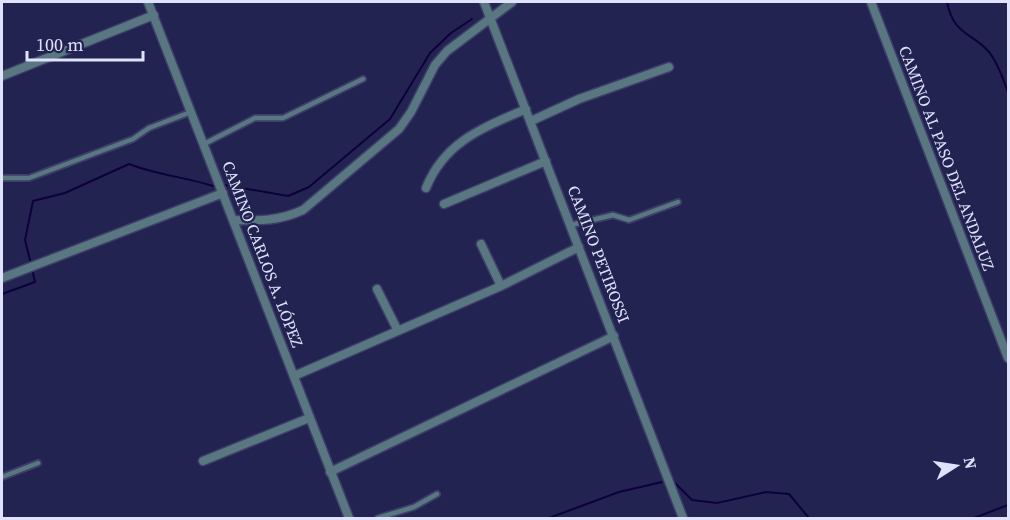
<svg xmlns="http://www.w3.org/2000/svg" width="1010" height="520" viewBox="0 0 1010 520" font-family="'Source Serif 4',serif">
<style>
.lines{fill:none;stroke-linecap:round;stroke-linejoin:round}
.stream{stroke:#0d003c;stroke-width:2}
.service-casing{stroke:#3d3e69;stroke-width:8}
.minor-casing{stroke:#3d3e69;stroke-width:11}
.service{stroke:#597781;stroke-width:4.5}
.minor{stroke:#597781;stroke-width:8}
.labels{text-anchor:middle;dominant-baseline:central;stroke-width:4.5;stroke-linejoin:round;paint-order:stroke}
.street-label{font-size:16px;fill:#dfe2fb;stroke:#232351}
</style>
<rect width="100%" height="100%" fill="#232351"/>
<g class="lines">
<path class="stream" d="M947 2C954 36 972 32 989 52 998 63 1003 79 1008 92
M225 185 288 196 309 187 390 119 430 53 451 33 472 19
M30 260 25 240 33 201 65 193 129 164C157 175 185 177 213 186
M2 294 35 282 33 273
M674 482 692 500 717 503 766 492 789 494 809 518
M549 518 619 492 662 482
M974 518 1008 505"/>
<defs>
<path id="service" d="M204 144 255 118H283L363 79
M2 178H29L133 139 149 128 191 112
M571 225 613 215 629 220 678 202
M2 477 38 463
M378 518 414 507 437 494"/>
<path id="minor" d="M148 2 349 518
M484 2 683 518
M871 2 1008 358
M2 76 154 15
M531 121 579 99 669 67
M426 188C445 141 483 128 526 109
M444 204 546 161
M234 220C259 221 279 221 303 210L399 129 411 112 435 65 447 51 512 2
M481 244 501 286
M2 278 223 193
M377 289 398 331
M294 376 501 286 579 247
M203 461 309 418
M330 472 614 336"/>
</defs>
<use href="#service" class="service-casing"/>
<use href="#minor" class="minor-casing"/>
<use href="#service" class="service"/>
<use href="#minor" class="minor"/>
</g>
<g class="labels">
<g class="street-label">
<text transform="translate(947 158) rotate(69)">CAMINO AL PASO DEL ANDALUZ</text>
<text transform="translate(263 254) rotate(69)">CAMINO CARLOS A. LÓPEZ</text>
<text transform="translate(599 254) rotate(69)">CAMINO PETIROSSI</text>
</g>
</g>
<rect width="1010" height="520" fill="none" stroke="#dfe2fb" stroke-width="6"/>
<g transform="translate(956 466) rotate(78)" stroke="#232351" stroke-width="4.5" paint-order="stroke">
<path d="M0-4.5L10 22L0 15L-10 22Z" fill="#dfe2fb"/>
<text y="-9" font-size="16" font-weight="bold" text-anchor="middle" fill="#dfe2fb">N</text>
</g>
<path d="M27 51v9h116v-9" fill="none" stroke="#dfe2fb" stroke-width="3"/>
<text x="36" y="51" font-size="18" fill="#dfe2fb" stroke="#232351" stroke-width="4.5" paint-order="stroke">100 m</text>
</svg>
